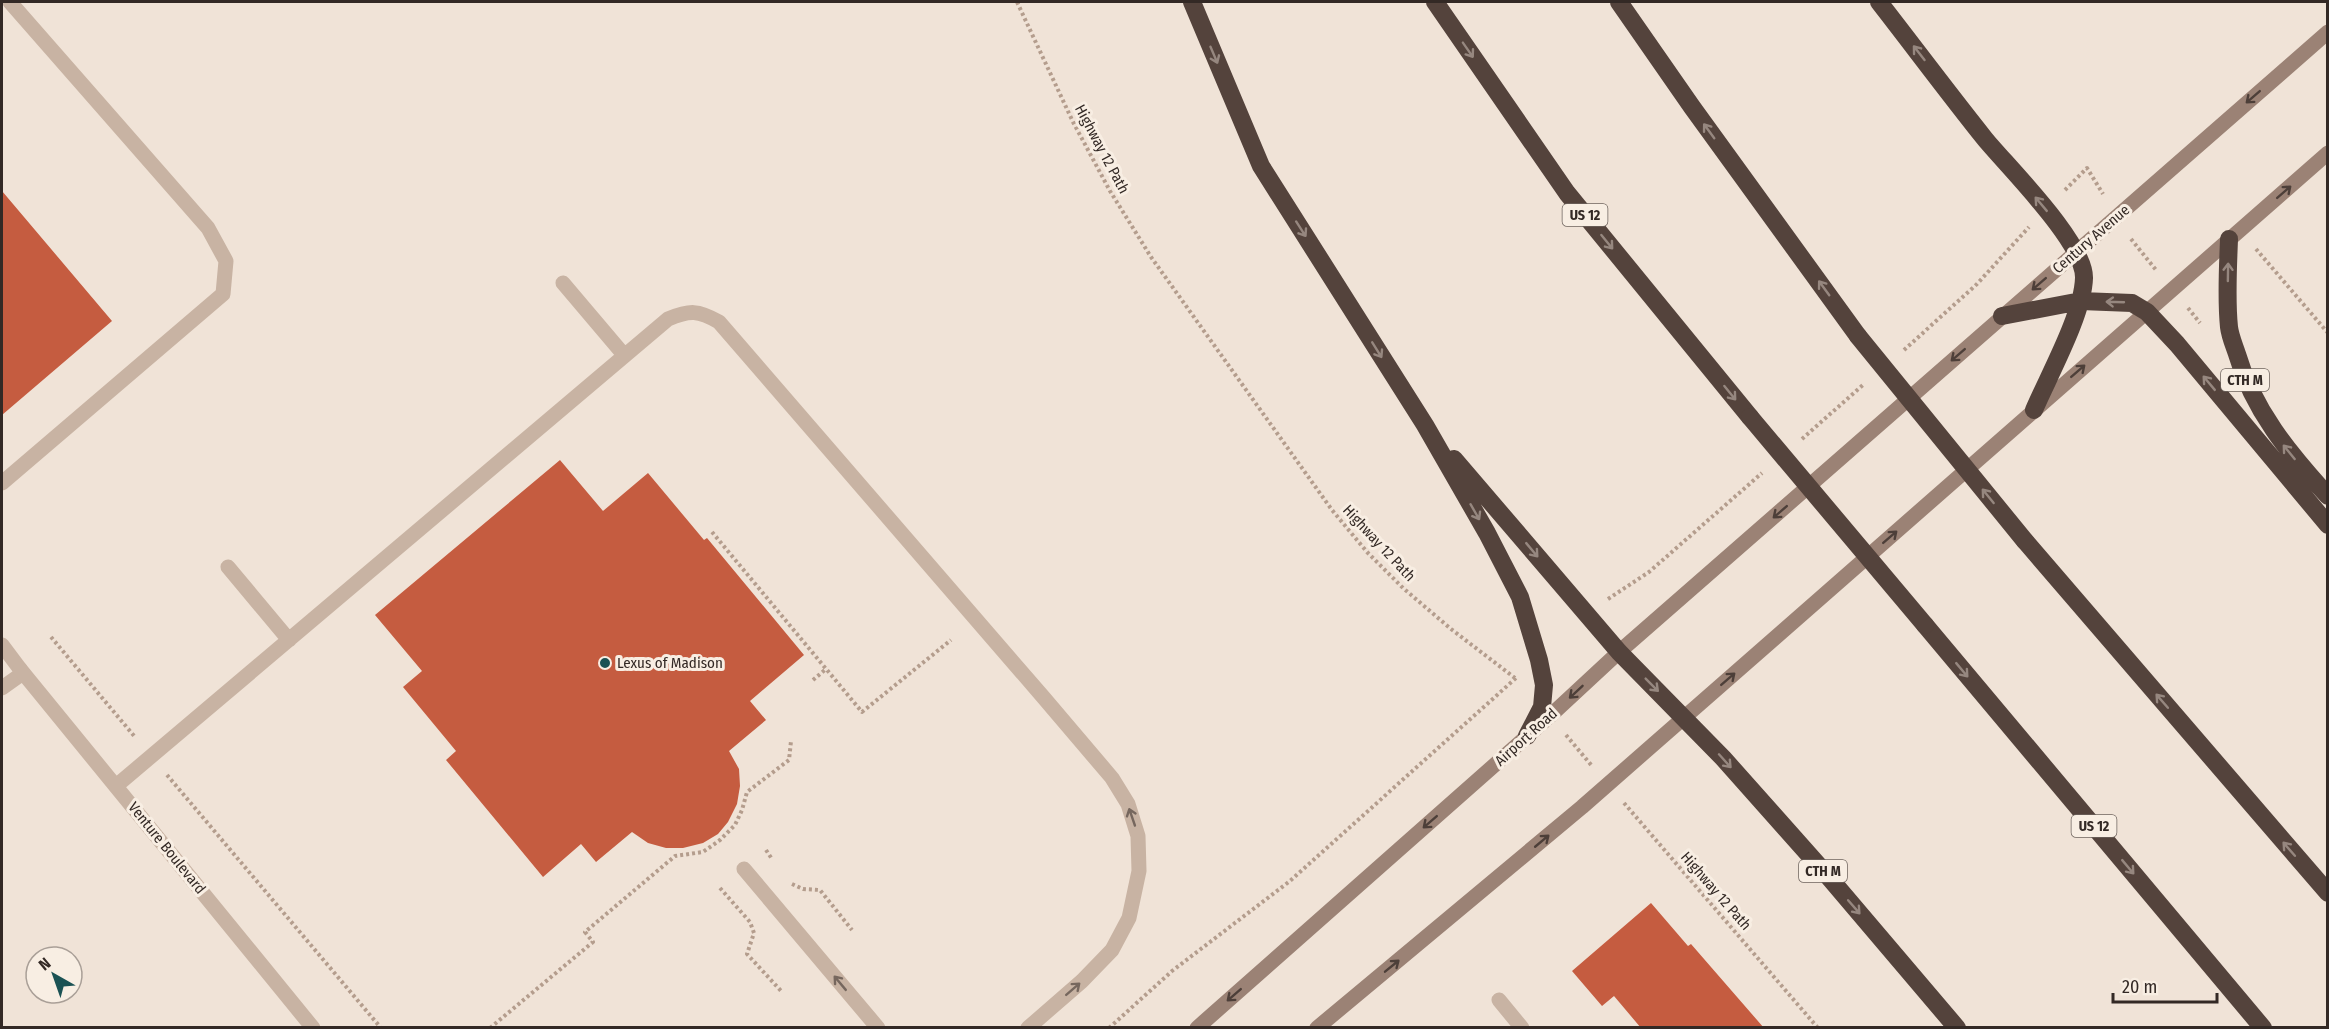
<svg xmlns="http://www.w3.org/2000/svg" width="2329" height="1029" viewBox="0 0 2329 1029" font-family="'Fira Sans Condensed',sans-serif">
<style>
.building{fill:#c55c40}
.lines{fill:none;stroke-linecap:round;stroke-linejoin:round}
.path{stroke:#b49d8d;stroke-width:4;stroke-dasharray:3 3;stroke-linecap:butt}
.lane{stroke:#c8b3a3;stroke-width:15}
.street{stroke:#c8b3a3;stroke-width:15}
.secondary{stroke:#9b8275;stroke-width:15}
.highway{stroke:#54433c;stroke-width:18}
.highway-bridge{stroke:#54433c;stroke-width:18}
.oneway{stroke:#96877f}
.oneway2{stroke:#4d3f39}
.oneway3{stroke:#76675e}
.poi-dot{fill:#1b5254;stroke:#f8eee3;stroke-width:2}
.labels{text-anchor:middle;dominant-baseline:central;stroke-width:6;stroke-linejoin:round;paint-order:stroke}
.shield{fill:#f8eee3;stroke:#6e645e;stroke-width:1.5}
.shield-label{font-size:14px;font-weight:bold;fill:#332925}
.street-label{font-size:15px;fill:#332925;stroke:#f8eee3}
.poi-label{font-size:15px;fill:#332925;stroke:#f8eee3;text-anchor:start}
</style>
<rect width="100%" height="100%" fill="#f0e3d7"/>
<path class="building" d="M2 191 112 321 2 415Z
M560 460 603 511 648 473 704 540 707 538 804 655 750 701 766 720 729 751 739 769 740 786 737 804 728 822 718 834 703 843 683 848H666L648 843 632 832 596 862 581 844 543 877 446 760 456 751 403 687 422 671 375 615Z
M1651 903 1688 946 1691 944 1764 1028H1641L1614 996 1602 1006 1572 971Z"/>
<g class="lines">
<path class="path" d="M1017 2 1073 122 1110 191 1151 257 1332 510 1367 552 1403 588 1451 629 1515 678
M2065 190 2087 168 2103 194
M2131 239 2156 270
M2256 249 2328 333
M2188 308 2200 323
M1904 350 1977 284 2029 227
M1802 439 1864 384
M712 532 862 712 951 640
M1608 599 1649 572 1762 473
M51 637 135 737
M813 680 826 669
M1566 735 1592 766
M167 775 381 1028
M1624 803 1818 1028
M766 850 772 859
M792 884 803 889 820 890 852 930
M720 888 750 922 754 933 747 954 782 992
M490 1028 593 942 585 932 675 856 703 852 720 840 735 825 742 810 747 792 789 760 791 741
M1109 1028 1172 971 1290 881 1516 678"/>
<path class="lane" d="M563 283 624 355
M2 483 223 294 226 261 208 228 10 2
M228 567 289 640
M2 645 20 669
M2 688 23 673
M116 786 668 319C690 310 698 310 719 322L1044 698 1112 778 1128 804 1138 836 1139 871 1129 918 1112 950 1082 981 1028 1028
M744 869 878 1028
M1499 1000 1522 1028"/>
<path class="street" d="M20 669 313 1028"/>
<path class="secondary" d="M1197 1028 1550 716 1619 652 2328 32
M1317 1028 1582 807 2328 153"/>
<path class="highway" d="M1192 2 1261 166 1425 425 1487 533 1520 597 1539 660 1544 685 1542 707 1527 736
M1435 2 1567 193 1750 417
M1619 2 1692 107 1858 336
M1879 2C1914 47 1949 94 1985 139 2008 167 2085 243 2084 278 2083 314 2049 375 2034 410
M2229 239C2228 268 2226 298 2229 327 2230 336 2234 345 2237 354 2253 410 2289 453 2328 496
M2002 316 2081 301 2132 303 2147 312 2177 344 2328 525
M1454 459 1619 652 1723 758 1827 875 1957 1028
M2025 541 2328 893
M1925 625 2263 1028"/>
<path class="highway-bridge" d="M1858 336 2025 541
M1750 417 1925 625"/>
</g>
<defs><path id="oneway-shaft" d="M-6 0H5M1.5-3L5.5 0L1.5 3" fill="none" stroke-width="1.6" stroke-linecap="round" stroke-linejoin="round" transform="scale(1.5)"/></defs>
<g class="oneway">
<use href="#oneway-shaft" transform="translate(1468 50) rotate(55)"/>
<use href="#oneway-shaft" transform="translate(1919 53) rotate(-128)"/>
<use href="#oneway-shaft" transform="translate(1214 55) rotate(67)"/>
<use href="#oneway-shaft" transform="translate(1709 131) rotate(-126)"/>
<use href="#oneway-shaft" transform="translate(2041 204) rotate(-130)"/>
<use href="#oneway-shaft" transform="translate(1301 229) rotate(57)"/>
<use href="#oneway-shaft" transform="translate(1607 242) rotate(51)"/>
<use href="#oneway-shaft" transform="translate(2228 272) rotate(-89)"/>
<use href="#oneway-shaft" transform="translate(1824 288) rotate(-126)"/>
<use href="#oneway-shaft" transform="translate(2115 302) rotate(-178)"/>
<use href="#oneway-shaft" transform="translate(1377 350) rotate(58)"/>
<use href="#oneway-shaft" transform="translate(2209 383) rotate(-130)"/>
<use href="#oneway-shaft" transform="translate(1730 393) rotate(51)"/>
<use href="#oneway-shaft" transform="translate(2289 452) rotate(-129)"/>
<use href="#oneway-shaft" transform="translate(1988 496) rotate(-129)"/>
<use href="#oneway-shaft" transform="translate(1475 512) rotate(60)"/>
<use href="#oneway-shaft" transform="translate(1532 550) rotate(50)"/>
<use href="#oneway-shaft" transform="translate(1962 670) rotate(50)"/>
<use href="#oneway-shaft" transform="translate(1652 685) rotate(45)"/>
<use href="#oneway-shaft" transform="translate(2162 701) rotate(-131)"/>
<use href="#oneway-shaft" transform="translate(1725 761) rotate(48)"/>
<use href="#oneway-shaft" transform="translate(2289 849) rotate(-131)"/>
<use href="#oneway-shaft" transform="translate(2128 867) rotate(50)"/>
<use href="#oneway-shaft" transform="translate(1854 907) rotate(49)"/>
</g>
<g class="oneway2">
<use href="#oneway-shaft" transform="translate(2253 97) rotate(139)"/>
<use href="#oneway-shaft" transform="translate(2284 192) rotate(-41)"/>
<use href="#oneway-shaft" transform="translate(2039 284) rotate(139)"/>
<use href="#oneway-shaft" transform="translate(1958 355) rotate(139)"/>
<use href="#oneway-shaft" transform="translate(2078 371) rotate(-41)"/>
<use href="#oneway-shaft" transform="translate(1780 512) rotate(139)"/>
<use href="#oneway-shaft" transform="translate(1890 537) rotate(-41)"/>
<use href="#oneway-shaft" transform="translate(1728 679) rotate(-41)"/>
<use href="#oneway-shaft" transform="translate(1576 692) rotate(137)"/>
<use href="#oneway-shaft" transform="translate(1430 822) rotate(139)"/>
<use href="#oneway-shaft" transform="translate(1542 841) rotate(-40)"/>
<use href="#oneway-shaft" transform="translate(1392 966) rotate(-39)"/>
<use href="#oneway-shaft" transform="translate(1234 995) rotate(139)"/>
</g>
<g class="oneway3">
<use href="#oneway-shaft" transform="translate(1132 817) rotate(-109)"/>
<use href="#oneway-shaft" transform="translate(840 983) rotate(-130)"/>
<use href="#oneway-shaft" transform="translate(1073 989) rotate(-41)"/>
</g>
<circle class="poi-dot" cx="605" cy="663" r="6"/>
<g class="labels">
<g class="shield">
<rect x="1562.5" y="204" width="45" height="22" rx="4.5"/>
<rect x="2221" y="369" width="48" height="22" rx="4.5"/>
<rect x="2071.5" y="815" width="45" height="22" rx="4.5"/>
<rect x="1799" y="860" width="48" height="22" rx="4.5"/>
</g>
<g class="shield-label">
<text x="1585" y="215">US 12</text>
<text x="2245" y="380">CTH M</text>
<text x="2094" y="826">US 12</text>
<text x="1823" y="871">CTH M</text>
</g>
<g class="street-label">
<text transform="translate(1102 149) rotate(62)">Highway 12 Path</text>
<text transform="translate(2091 239) rotate(-41)">Century Avenue</text>
<text transform="translate(1379 543) rotate(47)">Highway 12 Path</text>
<text transform="translate(1526 737) rotate(-42)">Airport Road</text>
<text transform="translate(167 848) rotate(51)">Venture Boulevard</text>
<text transform="translate(1716 891) rotate(49)">Highway 12 Path</text>
</g>
<g class="poi-label">
<text x="617" y="663">Lexus of Madison</text>
</g>
</g>
<rect width="2329" height="1029" fill="none" stroke="#332925" stroke-width="6"/>
<g transform="translate(54 975) rotate(320)"><circle r="28" fill="#f8eee3" stroke="#a99f97" stroke-width="1.5"/>
<path d="M0-4.5L10 22L0 15L-10 22Z" fill="#1b5254"/>
<text y="-9" font-size="16" font-weight="bold" text-anchor="middle" fill="#332925">N</text>
</g>
<path d="M2113 993v9h104v-9" fill="none" stroke="#332925" stroke-width="3"/>
<text x="2122" y="993" font-size="18" fill="#332925" stroke="#f8eee3" stroke-width="4.5" paint-order="stroke">20 m</text>
</svg>
